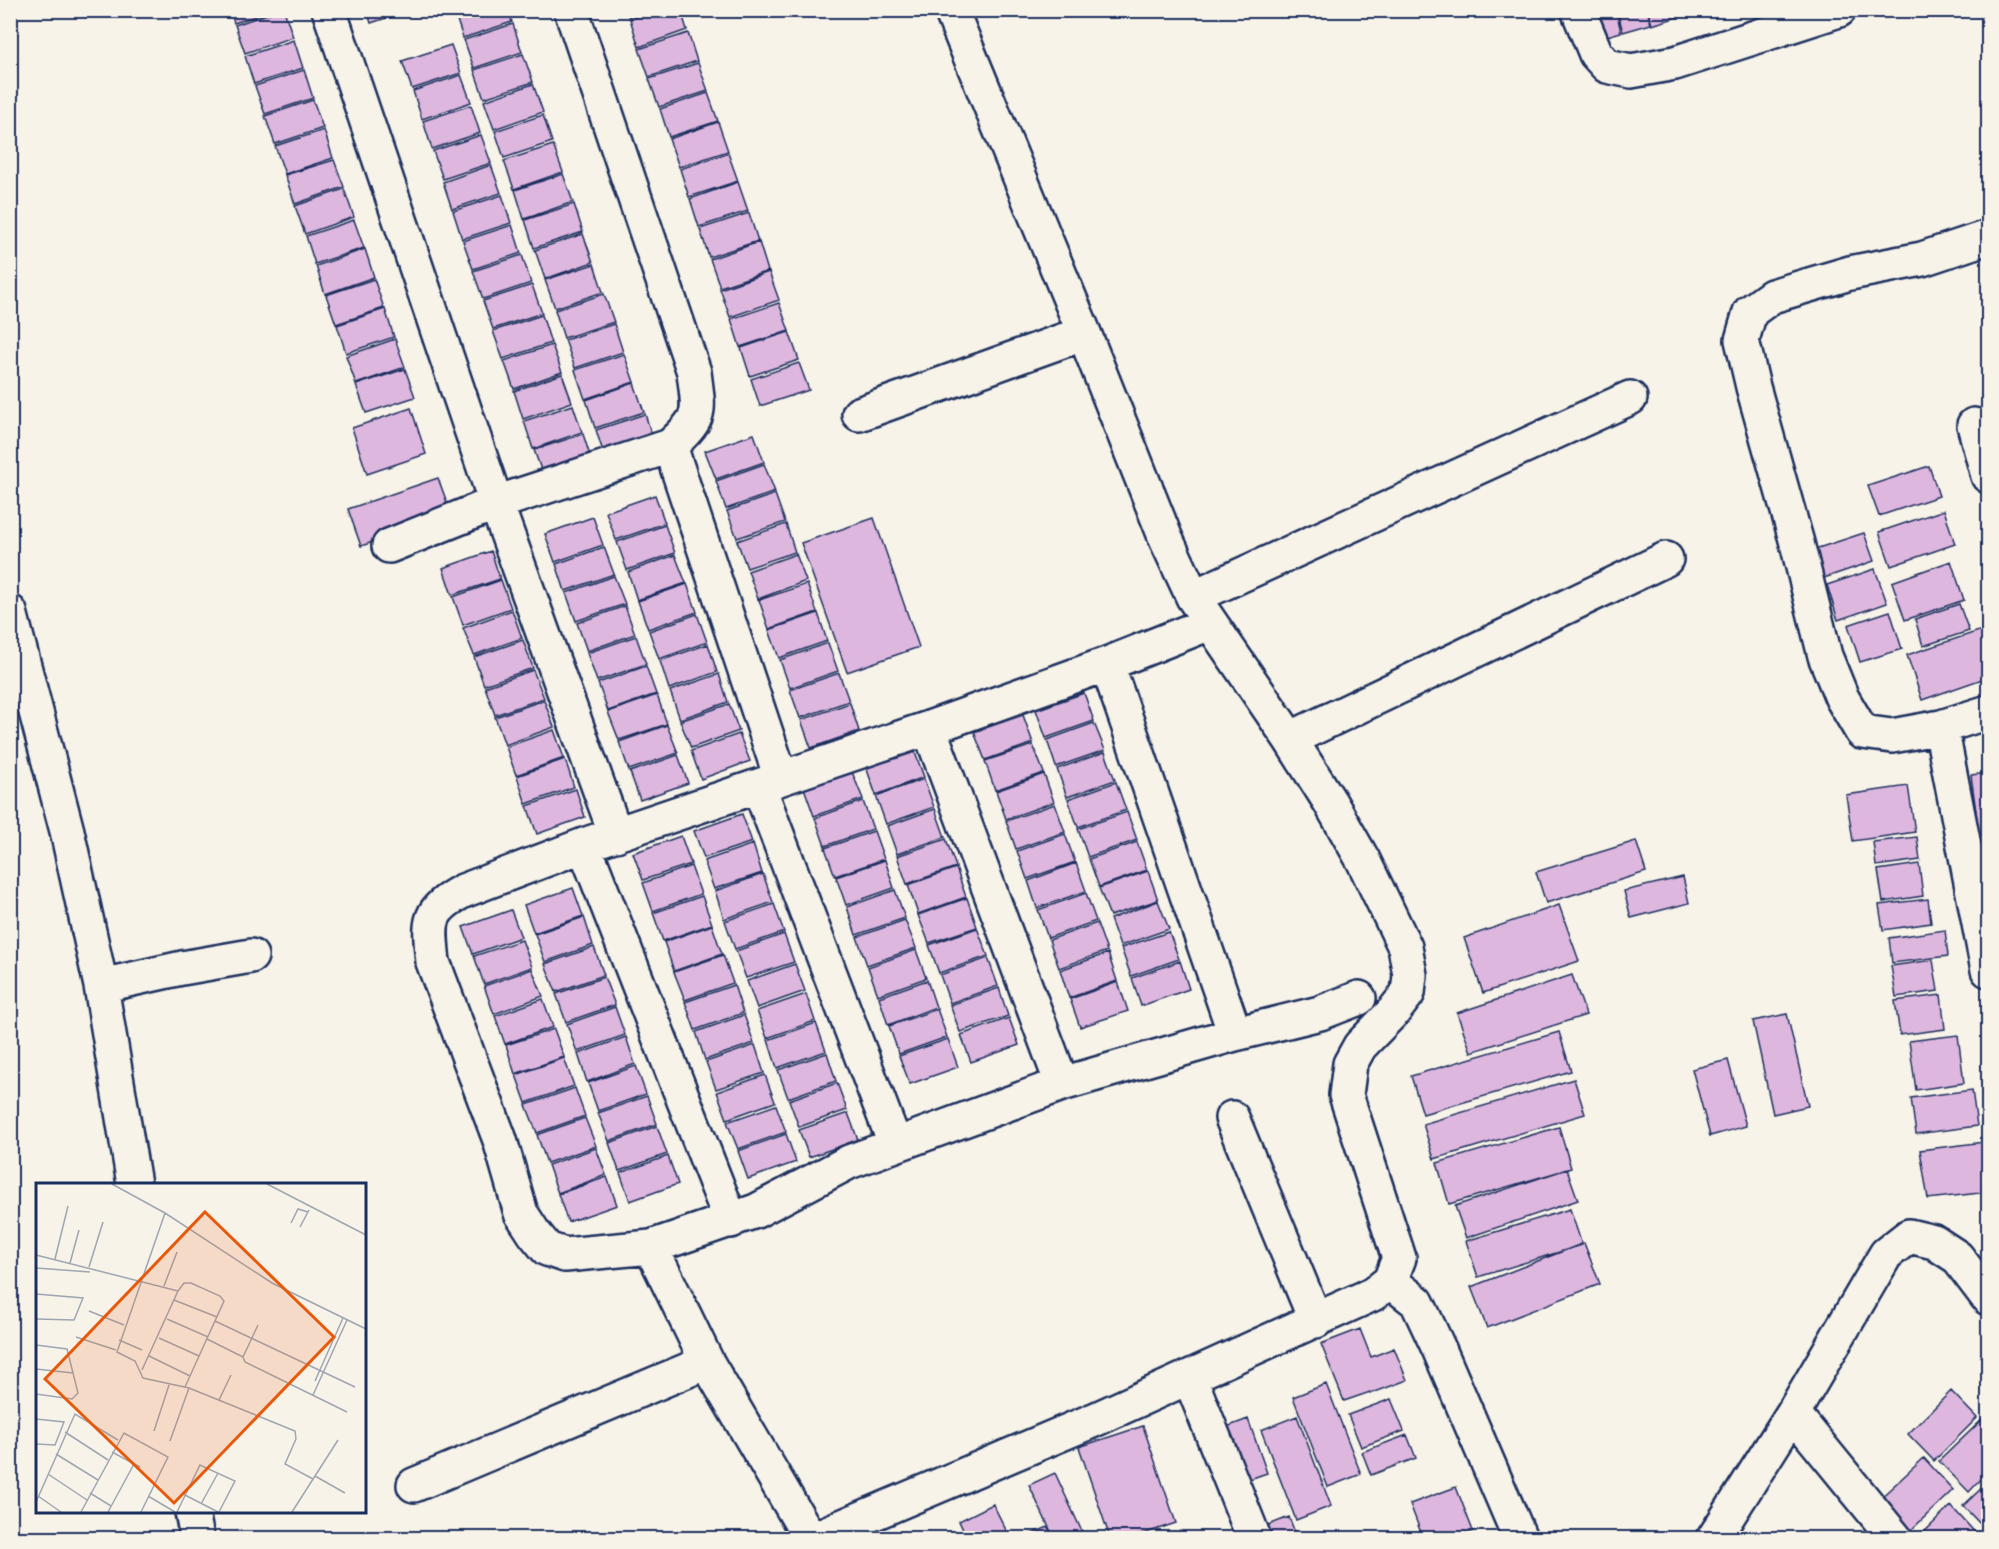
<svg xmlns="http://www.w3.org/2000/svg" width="1999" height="1549" viewBox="0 0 1999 1549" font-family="'Balsamiq Sans',sans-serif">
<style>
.building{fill:#deb7df;stroke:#1b2f5e;stroke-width:1.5}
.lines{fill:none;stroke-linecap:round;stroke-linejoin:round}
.minor-casing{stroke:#1b2f5e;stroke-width:38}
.minor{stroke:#f7f3e8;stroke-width:33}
.inset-road{fill:none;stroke:#9fa5b1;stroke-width:1.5}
.view{fill:#e8590c;fill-opacity:0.15;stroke:#e8590c;stroke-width:3}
.inset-edge{fill:none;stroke:#1b2f5e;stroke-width:3}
</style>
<rect width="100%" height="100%" fill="#f7f3e8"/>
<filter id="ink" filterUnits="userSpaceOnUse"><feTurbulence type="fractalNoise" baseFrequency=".0167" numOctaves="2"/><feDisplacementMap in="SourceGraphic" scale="12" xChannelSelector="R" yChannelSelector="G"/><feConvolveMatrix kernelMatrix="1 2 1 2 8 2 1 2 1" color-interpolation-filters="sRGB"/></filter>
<g filter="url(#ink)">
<path class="building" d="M230 10H274L234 23Z
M279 10H284L293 37 245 53 235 25Z
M367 10H410L371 23Z
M509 10 512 22 463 38 454 11Z
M626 10H648L629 17Z
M655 10H681L687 30 639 47 630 19Z
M1585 10H1616L1621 32 1593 40Z
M1617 10H1647L1651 24 1623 32Z
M1648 10H1679L1681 16 1652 25Z
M1680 10H1705L1682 17Z
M513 24 522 52 474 68 464 40Z
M688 33 697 61 649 77 639 49Z
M294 40 303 68 254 84 245 56Z
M451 45 461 73 412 89 402 61Z
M523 54 533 82 484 98 474 70Z
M698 63 708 91 659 107 649 79Z
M304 70 313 98 265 114 255 86Z
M461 75 471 102 422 119 413 91Z
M533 84 543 112 494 129 484 101Z
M708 93 718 121 669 137 660 109Z
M313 100 323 128 275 144 265 116Z
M471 105 480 133 432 149 423 121Z
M543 115 552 142 504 158 495 131Z
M718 122 728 151 679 167 669 139Z
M324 130 333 158 285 174 275 146Z
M481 135 491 163 443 179 433 151Z
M553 145 563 172 514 189 504 161Z
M728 153 738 181 689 197 680 169Z
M334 160 344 187 295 204 285 175Z
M491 165 501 193 452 209 443 182Z
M563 174 573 202 524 219 515 190Z
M738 182 748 211 699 227 690 199Z
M344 189 354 217 305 234 295 206Z
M502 195 511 223 462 239 453 211Z
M574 204 583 232 534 248 525 220Z
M749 213 758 241 709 257 700 229Z
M354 220 364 248 315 264 306 236Z
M512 225 521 253 473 269 463 241Z
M583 234 593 262 545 279 535 250Z
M759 242 768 271 720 287 710 259Z
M365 249 374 277 325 294 316 266Z
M522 255 531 283 483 299 473 271Z
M594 264 603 292 555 308 545 280Z
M769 272 779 300 730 317 720 289Z
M374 279 384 308 336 324 326 295Z
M532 285 542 313 493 329 483 301Z
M604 294 614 322 564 338 555 310Z
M779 303 789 331 740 347 731 319Z
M385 309 394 337 346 353 337 325Z
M542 315 551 343 503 359 493 331Z
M614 324 623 352 575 368 565 340Z
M789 332 799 360 750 376 741 348Z
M395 339 405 367 356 384 346 356Z
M552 345 562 372 514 389 504 361Z
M624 354 634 382 585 399 575 370Z
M799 363 809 390 760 406 751 379Z
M405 369 415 397 366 413 356 385Z
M562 374 572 402 523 419 514 391Z
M634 383 644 412 595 428 586 400Z
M573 405 582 432 533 449 524 421Z
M411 408 426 454 367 474 352 428Z
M645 414 654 442 605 458 596 430Z
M583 434 592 462 544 478 534 450Z
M754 434 764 462 716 479 705 451Z
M764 464 775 492 726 509 716 481Z
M1929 466 1939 496 1879 516 1868 486Z
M438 478 452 516 361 546 348 509Z
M775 494 785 522 737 538 727 511Z
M655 495 665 523 616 540 606 512Z
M1944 510 1955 544 1891 566 1879 532Z
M593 517 603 545 555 562 545 534Z
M874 518 919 647 847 672 801 543Z
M786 524 795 552 747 568 737 541Z
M665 525 675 553 627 570 617 542Z
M1864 533 1874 561 1821 579 1812 550Z
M604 547 614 574 565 591 556 564Z
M491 551 500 579 452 595 443 568Z
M796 554 806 581 758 599 748 571Z
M675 555 686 583 637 600 628 572Z
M1951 561 1964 600 1905 620 1892 582Z
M1875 569 1887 603 1838 620 1827 585Z
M614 576 625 604 576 621 566 593Z
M501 580 511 608 463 625 453 597Z
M687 584 697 612 648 629 638 601Z
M807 584 817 612 769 629 759 600Z
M1959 604 1969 631 1923 646 1915 619Z
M625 606 635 634 587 651 577 623Z
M512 610 522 638 474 655 463 628Z
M1890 611 1902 649 1860 662 1848 625Z
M818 613 827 641 779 658 769 630Z
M697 614 707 642 659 659 649 631Z
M1988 628V677L1922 700 1907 655Z
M636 636 646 664 597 681 587 653Z
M523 640 533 668 484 685 474 657Z
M828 643 838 671 790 688 780 660Z
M708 644 717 672 669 689 660 661Z
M646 666 656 694 608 711 598 683Z
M533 670 544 698 495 715 485 687Z
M839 673 849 701 800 718 790 690Z
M719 674 728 702 680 719 670 691Z
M1084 693 1094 721 1046 738 1036 710Z
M657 695 667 724 619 740 608 712Z
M544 700 554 727 505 745 495 717Z
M850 703 859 731 811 748 801 720Z
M729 704 739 731 691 748 680 721Z
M1023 715 1033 743 985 760 974 732Z
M1094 723 1105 750 1056 767 1047 740Z
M667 725 678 753 629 770 619 742Z
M554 730 564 758 516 775 506 747Z
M739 734 750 761 701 779 691 751Z
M1033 745 1044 773 995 790 985 761Z
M914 750 924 777 876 795 866 767Z
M1105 752 1115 780 1067 797 1057 769Z
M678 755 688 783 640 800 630 772Z
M565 759 574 787 526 804 517 776Z
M852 772 863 799 814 816 804 788Z
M1988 773V862L1983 863 1971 775Z
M1044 774 1054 802 1006 819 996 791Z
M924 779 934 807 886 824 876 796Z
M1116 782 1126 810 1078 827 1068 799Z
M1908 786 1915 832 1853 841 1846 795Z
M576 789 585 817 537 834 527 806Z
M863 801 873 829 825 846 815 818Z
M1055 804 1065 832 1016 849 1006 821Z
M935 809 945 837 897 854 887 826Z
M1127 812 1137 840 1088 857 1078 829Z
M742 814 752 842 704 858 694 831Z
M874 831 884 859 835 876 825 848Z
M1065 834 1075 862 1027 879 1017 851Z
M681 836 691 864 643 880 633 853Z
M1917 837 1920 860 1876 866 1873 842Z
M946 839 956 867 907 884 897 856Z
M1636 841 1646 872 1546 903 1536 872Z
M1137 842 1147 870 1099 887 1089 859Z
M753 844 762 873 714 889 704 861Z
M885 860 894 888 846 905 836 877Z
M1076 863 1086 891 1037 908 1028 881Z
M1919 864 1923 896 1883 902 1878 870Z
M691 866 701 894 653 911 643 883Z
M956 868 966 897 918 914 908 885Z
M1148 871 1158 900 1110 916 1099 888Z
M763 874 773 902 724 919 715 891Z
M1683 877 1689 903 1631 918 1624 891Z
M573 888 583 916 534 933 524 905Z
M895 890 905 918 856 935 847 907Z
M1086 893 1096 921 1048 938 1038 910Z
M702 896 712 924 663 941 653 913Z
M967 898 977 927 929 943 918 915Z
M1928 899 1931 923 1883 930 1879 905Z
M1158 901 1169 929 1120 946 1110 919Z
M774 904 784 932 735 949 725 921Z
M1559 905 1579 961 1483 993 1464 938Z
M511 910 521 937 473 954 463 927Z
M584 917 593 945 545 962 535 934Z
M905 920 916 948 867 965 857 937Z
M1097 923 1107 951 1059 968 1049 940Z
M712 925 722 954 674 971 664 942Z
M977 928 988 956 939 973 929 945Z
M1945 930 1948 956 1892 963 1889 938Z
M1169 932 1179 959 1131 976 1121 948Z
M784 934 794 962 746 978 736 951Z
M522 940 532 967 484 984 474 956Z
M594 947 604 975 556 992 545 964Z
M916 950 926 978 878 995 868 967Z
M1108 953 1117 981 1069 998 1060 970Z
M723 955 733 983 685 1000 674 972Z
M988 958 998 986 950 1003 940 975Z
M1933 960 1938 991 1896 997 1891 966Z
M1180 961 1189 989 1141 1006 1132 978Z
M795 964 805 991 757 1008 747 981Z
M532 969 543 996 494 1014 484 986Z
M1572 975 1586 1015 1471 1052 1457 1013Z
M604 977 615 1005 566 1022 556 994Z
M927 980 936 1007 888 1025 879 997Z
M1118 982 1128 1011 1080 1027 1070 999Z
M734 985 743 1013 695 1030 685 1002Z
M999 988 1008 1016 960 1032 950 1005Z
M806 994 815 1021 767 1038 757 1011Z
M1941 995 1945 1029 1900 1035 1895 1001Z
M543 999 553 1027 505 1044 495 1016Z
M615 1007 625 1035 577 1052 567 1024Z
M937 1009 947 1037 899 1054 889 1026Z
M1787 1014 1808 1106 1773 1114 1753 1021Z
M744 1015 754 1043 705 1060 696 1032Z
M1009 1018 1019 1045 971 1062 961 1035Z
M816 1023 826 1051 777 1068 768 1040Z
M554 1029 564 1057 515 1074 506 1045Z
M1559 1032 1571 1071 1423 1114 1411 1076Z
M1958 1035 1964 1083 1916 1090 1909 1041Z
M626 1037 635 1064 587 1082 578 1054Z
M948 1039 958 1067 910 1084 899 1056Z
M755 1045 764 1073 716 1089 706 1062Z
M827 1053 836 1081 788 1098 778 1070Z
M564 1058 574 1086 526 1103 516 1075Z
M1728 1060 1746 1126 1710 1136 1692 1069Z
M636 1066 646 1094 598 1111 588 1083Z
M765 1075 775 1102 727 1119 717 1092Z
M1574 1079 1585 1114 1434 1159 1423 1124Z
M837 1083 847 1110 799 1127 789 1100Z
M575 1088 585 1116 537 1133 526 1105Z
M1972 1090 1977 1126 1916 1134 1911 1098Z
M647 1096 657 1124 609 1141 598 1113Z
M776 1105 786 1132 738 1149 727 1122Z
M848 1113 858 1140 809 1157 799 1130Z
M585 1118 596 1146 547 1163 537 1135Z
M657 1126 667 1154 619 1171 609 1143Z
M1559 1127 1571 1168 1449 1204 1437 1163Z
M786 1134 796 1162 748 1179 738 1151Z
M1984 1142 1988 1173V1192L1928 1199 1920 1150Z
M596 1148 606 1175 558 1193 548 1165Z
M668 1156 678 1184 630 1201 620 1173Z
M1567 1169 1578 1200 1466 1238 1455 1206Z
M607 1177 617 1205 568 1222 558 1194Z
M1570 1209 1582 1245 1478 1277 1466 1241Z
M1584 1243 1600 1284 1487 1328 1471 1287Z
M1360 1329 1371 1357 1394 1348 1407 1380 1370 1394V1392L1344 1401 1321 1344Z
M1326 1384 1361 1474 1328 1487 1293 1397Z
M1951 1391 1977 1418 1934 1461 1908 1434Z
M1391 1399 1404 1431 1361 1447 1348 1415Z
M1297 1416 1331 1506 1296 1520 1261 1430Z
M1986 1416 1988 1419V1472L1969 1492 1939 1461Z
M1248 1419 1267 1473 1235 1484 1216 1431Z
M1143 1426 1176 1523 1131 1538H1110L1079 1447Z
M1407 1435 1416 1458 1371 1475 1362 1452Z
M1924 1458 1953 1490 1908 1533 1877 1501Z
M1055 1473 1084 1536 1079 1538H1054L1029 1485Z
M1988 1482V1527L1986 1530 1963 1506Z
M1456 1487 1473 1531 1452 1538H1423L1410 1504Z
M993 1504 1010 1538H967L959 1521Z
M1951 1506 1980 1538H1918Z
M1289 1517 1297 1538H1265L1261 1528Z
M1048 1527 1053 1538H1022Z"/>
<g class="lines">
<defs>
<path id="minor" d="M329 10 496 503 616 835
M1578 10 1596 54 1607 66 1631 71 1675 63 1839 10
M1988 237 1922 259 1850 273 1772 296 1750 312 1742 340 1753 387 1797 543 1825 656 1842 698 1862 732 1892 736 1941 727 1988 712
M859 414 1084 333
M1974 425 1988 476
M670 446 781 778
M389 546 496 503 670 446C703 416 699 414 694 372L571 10
M1193 597 1630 398
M10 612 67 831 101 986 134 1184
M1210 623 1107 664 929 728 584 845 463 891C426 911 429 922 433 962L500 1140 521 1213 534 1233 547 1249 565 1255 651 1247 756 1211 849 1162 1062 1084 1235 1034 1320 1013 1359 998
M1107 664 1235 1034
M1941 727 1988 970
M929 728 1062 1084
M1290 739 1666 559
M759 787 895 1144
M584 845 731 1221
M101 986 182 968 251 956
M1232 1118 1316 1321
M651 1247 707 1362 810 1538
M1390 1281 1417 1302 1439 1349 1520 1538
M1190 1378 1254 1538
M1793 1413 1895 1538
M414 1485 707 1362
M192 1512 197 1538
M815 1538 1094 1420 1373 1294 1390 1281 1399 1258 1346 1095 1350 1064 1360 1046 1394 1011 1408 993 1410 975 1405 947 1363 860 1330 802 1290 739 1193 597 1166 539 1084 333 951 10
M1714 1538 1793 1413 1886 1254 1909 1236 1934 1242 1957 1257 1988 1298"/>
</defs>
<use href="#minor" class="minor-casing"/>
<use href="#minor" class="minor"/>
</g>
</g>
<g transform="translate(36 1183)">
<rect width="330" height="330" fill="#f7f3e8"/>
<path class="inset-road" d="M76 1 129 30 236 100 330 146M231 1 330 52M129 30 81 169 99 178 107 195 153 205 259 248 260 256 249 281 277 296M255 40 262 26 272 29M264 44 273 27M0 72 142 108M19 76 32 23M34 80 43 47M53 84 67 39M0 85 54 89M128 103 141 69M0 111 47 115 38 137 0 136M138 117 181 134M53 128 88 142M131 136 172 154M179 138 319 204M222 142 207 174 209 179 311 229M40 154 80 167M123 155 163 173M171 156 207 174M83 157 106 167M0 162 31 166 42 210 36 216 0 211M113 173 154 193M0 186 37 190M106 187 142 108 148 100H155L184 113 188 118 149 204M279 198 307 135M277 212 311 137M183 217 195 192M0 236 28 239 19 262 0 261M118 248 133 202M29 249 72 277M134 258 153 205M76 269 104 284M20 271 62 297M12 291 51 317M279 293 309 310M54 310 75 323M147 311 182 329M2 313 25 329M112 313 139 329M0 319 39 231 82 257M165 321 182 290M45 329 88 250 132 274 105 329M72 329 98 281M141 329 164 282 199 298 183 329M256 329 302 257"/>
<path class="view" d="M169 29 298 154 138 320 9 196Z"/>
<rect width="330" height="330" class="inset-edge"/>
</g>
<rect width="1999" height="1549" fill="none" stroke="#f7f3e8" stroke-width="36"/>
<rect x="18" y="18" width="1963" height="1513" fill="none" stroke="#1b2f5e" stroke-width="2" filter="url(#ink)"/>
</svg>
